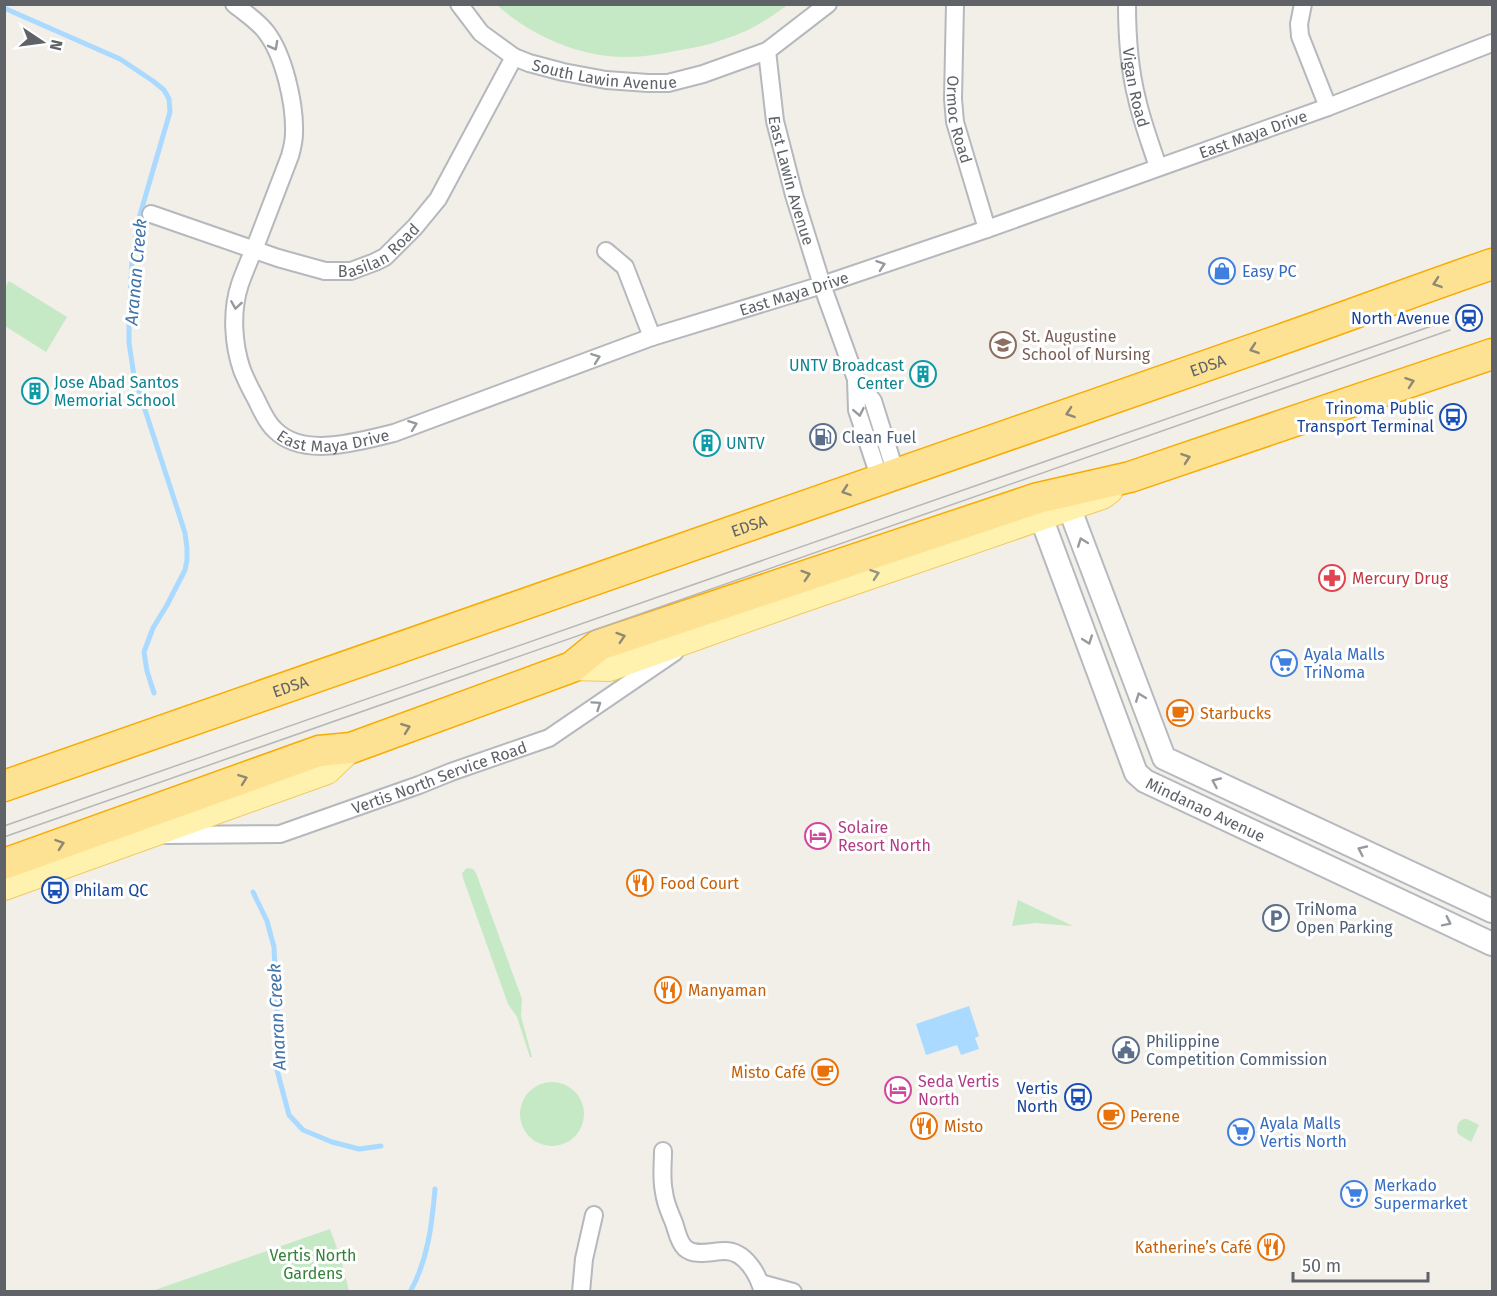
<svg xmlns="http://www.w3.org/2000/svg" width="1497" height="1296" viewBox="0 0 1497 1296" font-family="'Fira Sans',sans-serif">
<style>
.green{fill:#c5e8c5}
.water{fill:#aadaff}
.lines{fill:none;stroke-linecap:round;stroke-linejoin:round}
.stream{stroke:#aadaff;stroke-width:5}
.street-casing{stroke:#b5b8bc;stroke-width:20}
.secondary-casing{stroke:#b6babf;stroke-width:26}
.primary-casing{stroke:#f2c960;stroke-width:28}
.highway-casing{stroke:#f9ab00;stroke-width:33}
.street{stroke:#fff;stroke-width:16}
.secondary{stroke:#fff;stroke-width:22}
.primary{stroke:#fff2af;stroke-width:26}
.highway{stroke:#fde293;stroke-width:30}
.tram{stroke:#b6b7b8;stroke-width:1.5}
.oneway{stroke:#979a9d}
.oneway2{stroke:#8e8975}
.oneway3{stroke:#979581}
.labels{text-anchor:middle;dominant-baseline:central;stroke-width:6;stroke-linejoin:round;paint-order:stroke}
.street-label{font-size:16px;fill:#5f6368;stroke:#fff}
.shop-label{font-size:16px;fill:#366cbe;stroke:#fff;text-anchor:start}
.transit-label{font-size:16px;fill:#164399;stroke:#fff;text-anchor:end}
.education-label{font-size:16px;fill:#785e54;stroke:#fff;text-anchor:start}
.culture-label{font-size:16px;fill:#0d838f;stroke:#fff;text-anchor:start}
.service-label{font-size:16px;fill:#4e5e75;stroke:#fff;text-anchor:start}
.health-label{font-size:16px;fill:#be3a42;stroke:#fff;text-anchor:start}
.food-label{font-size:16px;fill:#c56008;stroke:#fff;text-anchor:start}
.hotel-label{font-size:16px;fill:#b23c85;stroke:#fff;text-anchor:start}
.park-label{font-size:16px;fill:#348238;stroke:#fff}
.water-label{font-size:18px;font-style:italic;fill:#4174aa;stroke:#fff}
</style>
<rect width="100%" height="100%" fill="#f1efe8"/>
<path class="green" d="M497 5H788C773 15 758 26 741 33 722 41 701 47 680 50 662 54 644 57 626 57 579 57 531 36 497 5Z
M9 281 67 317 46 352 5 326V288Z
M467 868 473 869 476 873 522 999 521 1016 532 1057H530L517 1017 508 1004 463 878 462 873Z
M1018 900 1073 926 1035 923 1012 926Z
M520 1114a32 32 0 1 1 64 0a32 32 0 1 1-64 0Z
M1464 1119H1467L1479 1125 1471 1142 1458 1134C1456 1127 1457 1122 1464 1119Z
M330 1229 341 1259 349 1291H152Z"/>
<path class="water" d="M969 1006 979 1036 975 1038 979 1049 961 1055 957 1045 926 1055 916 1024Z"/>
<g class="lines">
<path class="stream" d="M4 8 120 59 153 81 164 90 169 99 170 112 137 225 132 262 129 319V343L134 376 177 508 185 533 187 548V560L185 570 167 605 153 628 144 652 147 671 154 693
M253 892 267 921 274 947 278 1034 277 1070 289 1115 303 1130 332 1142 359 1149 381 1146
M410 1292C428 1260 432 1224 435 1189"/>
<defs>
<g id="street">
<path id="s1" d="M234 4C245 13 258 21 266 32 284 55 295 104 294 133 294 141 292 149 290 156 279 185 268 213 257 242 251 256 245 270 240 284 231 311 233 344 242 370 246 380 251 390 256 399 261 409 266 422 275 430 304 459 359 441 394 433L652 337 822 285 987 229 1328 107 1492 43"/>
<path id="s2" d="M459 4 481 33 514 57 529 63 563 72 606 80 648 83H668L703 74 767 51 828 4"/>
<path id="s3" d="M955 4 953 99 955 122 987 229"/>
<path id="s4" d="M1127 4C1127 36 1129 68 1137 99 1142 122 1151 145 1158 167"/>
<path d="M1303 4 1299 24 1300 36 1328 107"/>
<path id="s5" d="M767 51 775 121 794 195 822 285 856 379 857 410 880 479"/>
<path id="s6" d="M151 214 278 258 325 271H351L375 262 385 257 415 227 438 199 514 57"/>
<path d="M606 251 625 267 652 337"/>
<path d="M856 379 873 401 896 474"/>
<path id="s7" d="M165 835 280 834 419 785 451 772 549 738 675 652"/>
<path d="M663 1151C663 1165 661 1178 664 1192 665 1203 670 1213 674 1223 677 1231 678 1241 685 1248 695 1257 712 1251 725 1251 745 1251 758 1274 763 1292"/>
<path d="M760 1283 793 1292"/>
<path d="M581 1292 584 1259 594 1215"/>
</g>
<g id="secondary">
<path d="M1069 507 1164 758 1492 911"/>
<path id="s8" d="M1041 517 1136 773 1145 781 1492 944"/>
</g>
<path id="primary" d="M572 667 609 668 797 601 1102 496 1110 490
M4 887 327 771 351 748"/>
<g id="highway">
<path id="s9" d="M4 786 1251 350C1332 322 1411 292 1492 264"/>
<path d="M4 864 319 751 351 748 572 667 599 645 1038 498 1130 477 1492 354"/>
</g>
</defs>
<use href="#street" class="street-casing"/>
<use href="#secondary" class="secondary-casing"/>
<use href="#primary" class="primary-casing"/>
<use href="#highway" class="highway-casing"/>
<use href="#street" class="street"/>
<use href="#secondary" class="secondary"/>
<use href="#primary" class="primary"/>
<use href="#highway" class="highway"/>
<path class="tram" d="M4 826 1446 321
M4 837 1450 330"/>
</g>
<defs><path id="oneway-chevron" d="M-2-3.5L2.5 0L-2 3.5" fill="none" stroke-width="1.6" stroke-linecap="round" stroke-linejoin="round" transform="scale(1.5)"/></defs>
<g class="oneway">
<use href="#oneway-chevron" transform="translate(274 46) rotate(62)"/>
<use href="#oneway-chevron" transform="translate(881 265) rotate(-19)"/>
<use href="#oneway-chevron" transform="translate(236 305) rotate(99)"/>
<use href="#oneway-chevron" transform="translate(596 358) rotate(-20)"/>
<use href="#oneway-chevron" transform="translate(859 412) rotate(79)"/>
<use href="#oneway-chevron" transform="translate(413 425) rotate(-20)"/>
<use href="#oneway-chevron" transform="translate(1082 542) rotate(-110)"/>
<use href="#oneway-chevron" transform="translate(1088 640) rotate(70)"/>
<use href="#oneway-chevron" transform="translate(1140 697) rotate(-111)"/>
<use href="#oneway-chevron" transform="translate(597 705) rotate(-34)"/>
<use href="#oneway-chevron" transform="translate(1216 782) rotate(-156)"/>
<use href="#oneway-chevron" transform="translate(1362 850) rotate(-155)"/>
<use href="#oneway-chevron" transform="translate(1447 922) rotate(26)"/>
</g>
<g class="oneway2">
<use href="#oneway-chevron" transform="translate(1437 283) rotate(161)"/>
<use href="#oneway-chevron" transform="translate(1254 349) rotate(161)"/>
<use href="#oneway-chevron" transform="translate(1410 382) rotate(-19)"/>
<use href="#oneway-chevron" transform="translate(1070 413) rotate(161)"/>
<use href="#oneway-chevron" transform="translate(1186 458) rotate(-19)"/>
<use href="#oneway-chevron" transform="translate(846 491) rotate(161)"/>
<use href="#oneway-chevron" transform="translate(806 575) rotate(-18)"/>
<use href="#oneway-chevron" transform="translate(621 637) rotate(-18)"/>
<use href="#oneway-chevron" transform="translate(406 728) rotate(-20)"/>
<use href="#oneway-chevron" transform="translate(243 779) rotate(-20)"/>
<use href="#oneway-chevron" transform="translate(60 844) rotate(-19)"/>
</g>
<use class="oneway3" href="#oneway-chevron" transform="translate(875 574) rotate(-19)"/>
<defs>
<symbol id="shop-ring" viewBox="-11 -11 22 22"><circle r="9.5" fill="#fff" stroke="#3f7fe0" stroke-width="1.5"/><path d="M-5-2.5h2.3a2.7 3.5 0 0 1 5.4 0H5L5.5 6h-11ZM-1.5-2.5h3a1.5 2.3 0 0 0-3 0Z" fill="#3f7fe0"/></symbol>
<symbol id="station-ring" viewBox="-11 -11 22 22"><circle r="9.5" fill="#fff" stroke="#1a4fb4" stroke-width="1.5"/><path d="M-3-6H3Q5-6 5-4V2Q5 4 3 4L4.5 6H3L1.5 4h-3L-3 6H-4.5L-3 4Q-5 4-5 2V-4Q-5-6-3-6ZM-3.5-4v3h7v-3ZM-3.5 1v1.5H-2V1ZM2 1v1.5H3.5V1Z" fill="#1a4fb4"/></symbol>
<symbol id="school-ring" viewBox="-11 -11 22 22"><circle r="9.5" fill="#fff" stroke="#8d6e63" stroke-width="1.5"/><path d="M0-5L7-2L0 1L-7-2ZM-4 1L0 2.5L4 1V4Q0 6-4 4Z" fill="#8d6e63"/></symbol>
<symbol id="building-ring" viewBox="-11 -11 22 22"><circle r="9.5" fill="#fff" stroke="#0f9aa8" stroke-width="1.5"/><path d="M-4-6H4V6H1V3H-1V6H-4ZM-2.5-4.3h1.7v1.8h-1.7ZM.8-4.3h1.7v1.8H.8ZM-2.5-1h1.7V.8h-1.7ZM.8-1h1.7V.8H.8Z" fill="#0f9aa8"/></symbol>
<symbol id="bus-ring" viewBox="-11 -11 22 22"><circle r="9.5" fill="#fff" stroke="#1a4fb4" stroke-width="1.5"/><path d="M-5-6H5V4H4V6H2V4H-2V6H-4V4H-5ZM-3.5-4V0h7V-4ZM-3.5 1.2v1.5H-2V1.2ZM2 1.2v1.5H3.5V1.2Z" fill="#1a4fb4"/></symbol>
<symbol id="fuel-ring" viewBox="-11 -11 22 22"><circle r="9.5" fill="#fff" stroke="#5c6f8a" stroke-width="1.5"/><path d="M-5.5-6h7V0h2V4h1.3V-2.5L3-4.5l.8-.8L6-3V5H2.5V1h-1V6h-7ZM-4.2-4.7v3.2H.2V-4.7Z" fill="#5c6f8a"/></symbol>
<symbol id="pharmacy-ring" viewBox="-11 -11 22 22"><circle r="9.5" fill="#fff" stroke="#e0444e" stroke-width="1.5"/><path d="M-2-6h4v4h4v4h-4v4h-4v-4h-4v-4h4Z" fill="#e0444e"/></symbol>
<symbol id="supermarket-ring" viewBox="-11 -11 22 22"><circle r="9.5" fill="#fff" stroke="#3f7fe0" stroke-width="1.5"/><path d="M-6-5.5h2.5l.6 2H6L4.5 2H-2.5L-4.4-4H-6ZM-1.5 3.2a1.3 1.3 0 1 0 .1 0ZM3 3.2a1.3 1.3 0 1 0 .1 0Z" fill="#3f7fe0"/></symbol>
<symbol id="cafe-ring" viewBox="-11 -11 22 22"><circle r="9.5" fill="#fff" stroke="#e8710a" stroke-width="1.5"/><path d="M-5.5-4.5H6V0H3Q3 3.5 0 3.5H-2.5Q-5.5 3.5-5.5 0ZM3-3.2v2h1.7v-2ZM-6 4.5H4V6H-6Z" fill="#e8710a"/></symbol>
<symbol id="hotel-ring" viewBox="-11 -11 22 22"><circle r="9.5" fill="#fff" stroke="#d1479c" stroke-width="1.5"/><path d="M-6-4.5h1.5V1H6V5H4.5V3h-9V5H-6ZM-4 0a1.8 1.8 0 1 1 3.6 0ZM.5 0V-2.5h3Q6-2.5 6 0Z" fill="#d1479c"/></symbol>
<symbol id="restaurant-ring" viewBox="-11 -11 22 22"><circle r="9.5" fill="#fff" stroke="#e8710a" stroke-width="1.5"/><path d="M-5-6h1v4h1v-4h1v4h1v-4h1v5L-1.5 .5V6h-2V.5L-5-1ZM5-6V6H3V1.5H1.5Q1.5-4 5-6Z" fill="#e8710a"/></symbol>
<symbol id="parking-ring" viewBox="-11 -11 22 22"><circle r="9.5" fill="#fff" stroke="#5c6f8a" stroke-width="1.5"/><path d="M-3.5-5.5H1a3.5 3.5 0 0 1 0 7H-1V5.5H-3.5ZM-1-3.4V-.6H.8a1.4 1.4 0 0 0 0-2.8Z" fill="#5c6f8a"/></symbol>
<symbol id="civic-ring" viewBox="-11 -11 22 22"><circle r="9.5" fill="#fff" stroke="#5c6f8a" stroke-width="1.5"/><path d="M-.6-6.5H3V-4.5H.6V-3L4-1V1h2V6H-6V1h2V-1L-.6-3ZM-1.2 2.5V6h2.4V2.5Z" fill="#5c6f8a"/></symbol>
</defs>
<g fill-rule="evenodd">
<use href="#shop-ring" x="1207" y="256" width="30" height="30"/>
<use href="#station-ring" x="1454" y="303" width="30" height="30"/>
<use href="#school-ring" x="988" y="330" width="30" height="30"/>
<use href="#building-ring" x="908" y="359" width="30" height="30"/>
<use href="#building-ring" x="20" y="376" width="30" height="30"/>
<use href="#bus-ring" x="1438" y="402" width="30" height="30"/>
<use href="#fuel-ring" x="808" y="422" width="30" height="30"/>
<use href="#building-ring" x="692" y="428" width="30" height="30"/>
<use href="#pharmacy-ring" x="1317" y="563" width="30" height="30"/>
<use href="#supermarket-ring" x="1269" y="648" width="30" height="30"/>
<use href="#cafe-ring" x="1165" y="698" width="30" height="30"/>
<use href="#hotel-ring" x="803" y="821" width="30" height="30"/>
<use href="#restaurant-ring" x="625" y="868" width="30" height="30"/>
<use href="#bus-ring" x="40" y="875" width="30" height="30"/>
<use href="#parking-ring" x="1261" y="903" width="30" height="30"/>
<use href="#restaurant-ring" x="653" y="975" width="30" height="30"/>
<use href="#civic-ring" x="1111" y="1035" width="30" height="30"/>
<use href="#cafe-ring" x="810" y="1057" width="30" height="30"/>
<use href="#hotel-ring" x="883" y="1075" width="30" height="30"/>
<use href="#bus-ring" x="1063" y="1082" width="30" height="30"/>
<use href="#cafe-ring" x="1096" y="1101" width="30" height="30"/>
<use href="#restaurant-ring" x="909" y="1111" width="30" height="30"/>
<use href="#supermarket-ring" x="1226" y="1117" width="30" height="30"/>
<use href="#supermarket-ring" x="1339" y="1179" width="30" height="30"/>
<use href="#restaurant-ring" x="1256" y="1232" width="30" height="30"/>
</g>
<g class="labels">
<g class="street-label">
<text stroke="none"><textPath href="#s2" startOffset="170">South Lawin Avenue</textPath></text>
<text stroke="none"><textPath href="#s4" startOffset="84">Vigan Road</textPath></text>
<text stroke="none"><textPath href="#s3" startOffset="116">Ormoc Road</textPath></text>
<text stroke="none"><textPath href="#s1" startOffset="1500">East Maya Drive</textPath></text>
<text stroke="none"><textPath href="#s5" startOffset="132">East Lawin Avenue</textPath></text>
<text stroke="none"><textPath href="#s6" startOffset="243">Basilan Road</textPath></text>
<text stroke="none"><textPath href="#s1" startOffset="1014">East Maya Drive</textPath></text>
<text stroke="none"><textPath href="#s9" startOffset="1275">EDSA</textPath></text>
<text stroke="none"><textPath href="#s1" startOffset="528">East Maya Drive</textPath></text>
<text stroke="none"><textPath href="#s9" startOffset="789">EDSA</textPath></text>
<text stroke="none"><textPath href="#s9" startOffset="303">EDSA</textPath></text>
<text stroke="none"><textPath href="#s7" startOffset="284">Vertis North Service Road</textPath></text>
<text stroke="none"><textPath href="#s8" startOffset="352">Mindanao Avenue</textPath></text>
</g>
<g class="shop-label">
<text x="1242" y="271">Easy PC</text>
<text x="1304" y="654">Ayala Malls<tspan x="1304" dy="18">TriNoma</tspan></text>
<text x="1260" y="1123">Ayala Malls<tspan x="1260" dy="18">Vertis North</tspan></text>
<text x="1374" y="1185">Merkado<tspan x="1374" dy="18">Supermarket</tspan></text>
</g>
<g class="transit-label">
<text x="1450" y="318">North Avenue</text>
<text x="1434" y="408">Trinoma Public<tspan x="1434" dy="18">Transport Terminal</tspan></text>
<text x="74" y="890" text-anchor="start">Philam QC</text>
<text x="1058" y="1088">Vertis<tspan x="1058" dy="18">North</tspan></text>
</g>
<g class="education-label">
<text x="1022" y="336">St. Augustine<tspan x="1022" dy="18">School of Nursing</tspan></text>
</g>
<g class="culture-label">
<text x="904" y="365" text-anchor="end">UNTV Broadcast<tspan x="904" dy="18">Center</tspan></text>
<text x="54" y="382">Jose Abad Santos<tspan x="54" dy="18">Memorial School</tspan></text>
<text x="726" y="443">UNTV</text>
</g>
<g class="service-label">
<text x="842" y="437">Clean Fuel</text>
<text x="1296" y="909">TriNoma<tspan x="1296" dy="18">Open Parking</tspan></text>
<text x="1146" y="1041">Philippine<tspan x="1146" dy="18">Competition Commission</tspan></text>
</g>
<g class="health-label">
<text x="1352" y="578">Mercury Drug</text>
</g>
<g class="food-label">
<text x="1200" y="713">Starbucks</text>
<text x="660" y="883">Food Court</text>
<text x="688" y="990">Manyaman</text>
<text x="806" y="1072" text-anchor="end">Misto Café</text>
<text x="1130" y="1116">Perene</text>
<text x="944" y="1126">Misto</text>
<text x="1252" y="1247" text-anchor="end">Katherine’s Café</text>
</g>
<g class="hotel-label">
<text x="838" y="827">Solaire<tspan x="838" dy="18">Resort North</tspan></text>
<text x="918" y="1081">Seda Vertis<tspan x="918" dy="18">North</tspan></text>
</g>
<g class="park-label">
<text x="313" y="1255">Vertis North<tspan x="313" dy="18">Gardens</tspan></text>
</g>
<g class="water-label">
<text transform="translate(136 272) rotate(-85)">Aranan Creek</text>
<text transform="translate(277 1017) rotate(-93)">Anaran Creek</text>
</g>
</g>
<rect width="1497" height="1296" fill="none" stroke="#5f6368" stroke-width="12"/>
<g transform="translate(42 42) rotate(103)" stroke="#ffffff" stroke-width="4.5" paint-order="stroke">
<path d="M0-4.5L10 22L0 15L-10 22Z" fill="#5f6368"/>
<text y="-9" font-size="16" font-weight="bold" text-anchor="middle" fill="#5f6368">N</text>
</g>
<path d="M1293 1272v9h135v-9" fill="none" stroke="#5f6368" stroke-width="3"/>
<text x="1302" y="1272" font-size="18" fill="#5f6368" stroke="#ffffff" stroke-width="4.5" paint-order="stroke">50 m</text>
</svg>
